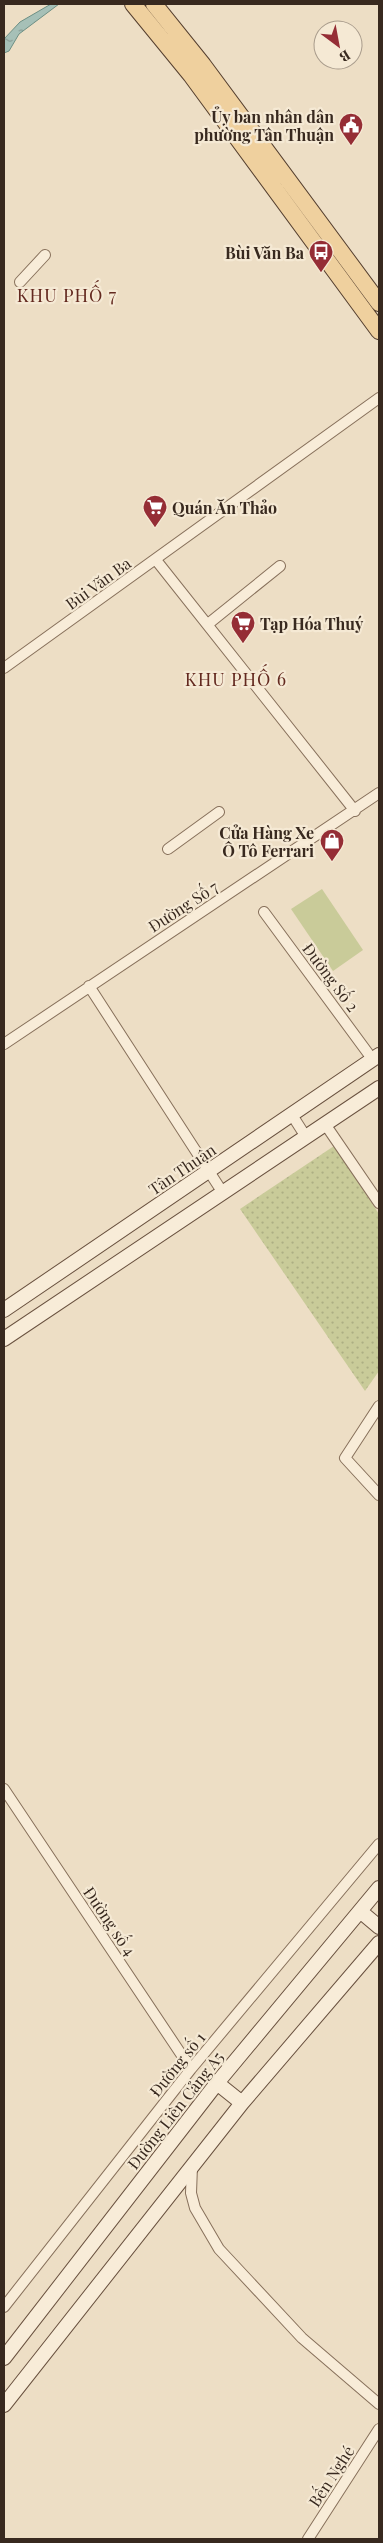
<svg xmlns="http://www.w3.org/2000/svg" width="383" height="2543" viewBox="0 0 383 2543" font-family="'Playfair Display',serif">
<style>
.park{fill:url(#park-dots)}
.pitch{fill:#c9cb99}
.water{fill:url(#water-ripples);stroke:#6d8f84}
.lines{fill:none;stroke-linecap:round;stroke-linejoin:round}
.street-casing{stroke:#87705b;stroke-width:12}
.secondary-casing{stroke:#69513f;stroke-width:16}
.primary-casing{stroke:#553f2f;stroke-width:18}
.street{stroke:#f8ecd8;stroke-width:10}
.secondary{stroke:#f8ecd8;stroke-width:14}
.primary{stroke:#efd09e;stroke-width:16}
.labels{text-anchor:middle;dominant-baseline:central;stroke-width:4.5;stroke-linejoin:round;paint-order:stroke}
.poi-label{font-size:16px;font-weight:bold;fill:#38291f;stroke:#f5e9d4;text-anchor:end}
.street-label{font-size:16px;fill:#38291f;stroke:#f5e9d4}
.neighbourhood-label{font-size:18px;letter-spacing:1px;fill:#63291f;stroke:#f5e9d4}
</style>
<defs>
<pattern id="park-dots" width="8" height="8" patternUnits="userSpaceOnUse" patternTransform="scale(1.25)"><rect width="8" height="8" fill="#c9cb99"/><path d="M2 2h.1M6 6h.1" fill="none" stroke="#adae83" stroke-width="1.8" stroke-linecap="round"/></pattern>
<pattern id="water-ripples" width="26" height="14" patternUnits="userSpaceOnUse" patternTransform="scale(1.25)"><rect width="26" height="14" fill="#a6c0b7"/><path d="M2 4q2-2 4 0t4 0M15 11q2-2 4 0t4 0" fill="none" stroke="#889c94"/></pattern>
</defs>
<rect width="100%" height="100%" fill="#eddec5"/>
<path class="park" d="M334 1146 379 1214V1371L365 1391 240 1209Z"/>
<path class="pitch" d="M322 889 363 950 333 971 291 909Z"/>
<path class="water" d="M51 4H59L19 34 9 51 4 53V39L20 22Z"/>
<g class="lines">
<defs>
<path id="street" d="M20 282 45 255
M156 560 355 811
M208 624 280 566
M4 668 379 398
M168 849 219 812
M264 912 373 1060
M89 986 223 1193
M4 1044 379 793
M292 1115 306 1137
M325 1124 379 1203
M379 1406 345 1458 379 1495
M4 1789 191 2069
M192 2166 191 2193 195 2208 219 2249 302 2338 379 2404
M4 2307 191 2069 379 1844
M308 2539 379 2429"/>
<path id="secondary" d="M4 1310 379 1055
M4 1339 379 1088
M360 1911 379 1927
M217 2083 242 2103
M4 2358 217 2083 379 1888
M4 2405 242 2103 379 1943"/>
<path id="primary" d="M133 4 191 75 379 331
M154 4 203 65 379 303"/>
</defs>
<use href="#street" class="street-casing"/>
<use href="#secondary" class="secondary-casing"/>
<use href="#primary" class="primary-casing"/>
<use href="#street" class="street"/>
<use href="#secondary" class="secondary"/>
<use href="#primary" class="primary"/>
</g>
<defs>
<symbol id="civic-pin" viewBox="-11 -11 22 30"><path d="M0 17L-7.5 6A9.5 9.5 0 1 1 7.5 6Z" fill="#952d35" stroke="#f5e9d4"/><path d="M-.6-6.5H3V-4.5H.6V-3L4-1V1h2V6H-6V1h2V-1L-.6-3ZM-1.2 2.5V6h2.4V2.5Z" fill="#fff"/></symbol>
<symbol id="bus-pin" viewBox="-11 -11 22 30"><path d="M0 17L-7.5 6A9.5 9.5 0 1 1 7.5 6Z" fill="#952d35" stroke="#f5e9d4"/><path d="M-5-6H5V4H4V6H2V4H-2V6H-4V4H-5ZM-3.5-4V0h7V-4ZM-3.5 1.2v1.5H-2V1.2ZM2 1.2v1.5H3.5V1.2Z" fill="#fff"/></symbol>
<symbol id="supermarket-pin" viewBox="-11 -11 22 30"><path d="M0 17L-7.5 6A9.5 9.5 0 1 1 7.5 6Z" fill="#952d35" stroke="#f5e9d4"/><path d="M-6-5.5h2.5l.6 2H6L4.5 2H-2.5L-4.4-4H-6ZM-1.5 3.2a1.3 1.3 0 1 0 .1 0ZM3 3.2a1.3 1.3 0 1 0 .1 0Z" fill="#fff"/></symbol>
<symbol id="shop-pin" viewBox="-11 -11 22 30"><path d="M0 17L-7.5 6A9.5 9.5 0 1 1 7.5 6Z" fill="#952d35" stroke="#f5e9d4"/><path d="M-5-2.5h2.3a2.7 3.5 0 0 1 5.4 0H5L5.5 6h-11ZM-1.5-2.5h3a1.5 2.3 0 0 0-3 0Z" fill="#fff"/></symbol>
</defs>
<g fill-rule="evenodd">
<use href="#civic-pin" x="337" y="111" width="28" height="38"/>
<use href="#bus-pin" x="307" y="238" width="28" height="38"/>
<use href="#supermarket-pin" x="141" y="493" width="28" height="38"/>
<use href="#supermarket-pin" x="229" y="609" width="28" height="38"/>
<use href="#shop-pin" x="318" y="827" width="28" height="38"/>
</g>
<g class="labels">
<g class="poi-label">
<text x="334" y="116">Ủy ban nhân dân<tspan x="334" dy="18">phường Tân Thuận</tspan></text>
<text x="304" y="252">Bùi Văn Ba</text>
<text x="172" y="507" text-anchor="start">Quán Ăn Thảo</text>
<text x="260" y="623" text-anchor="start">Tạp Hóa Thuý</text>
<text x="314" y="832">Cửa Hàng Xe<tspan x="314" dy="18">Ô Tô Ferrari</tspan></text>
</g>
<g class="street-label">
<text transform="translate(98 583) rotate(-36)">Bùi Văn Ba</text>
<text transform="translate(183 906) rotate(-33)">Đường Số 7</text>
<text transform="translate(331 977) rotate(53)">Đường Số 2</text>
<text transform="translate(182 1169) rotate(-34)">Tân Thuận</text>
<text transform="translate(110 1921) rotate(56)">Đường số 4</text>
<text transform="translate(177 2064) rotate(-51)">Đường số 1</text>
<text transform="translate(175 2110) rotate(-52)">Đường Liên Cảng A5</text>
<text transform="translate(331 2476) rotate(-57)">Bến Nghé</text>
</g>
<g class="neighbourhood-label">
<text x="67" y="295">KHU PHỐ 7</text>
<text x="236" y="679">KHU PHỐ 6</text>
</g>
</g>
<rect width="383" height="2543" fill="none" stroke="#38291f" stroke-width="10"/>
<g transform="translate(338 45) rotate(148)"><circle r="24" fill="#f5e9d4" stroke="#a99c8c"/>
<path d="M0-4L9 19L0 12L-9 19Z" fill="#952d35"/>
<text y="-8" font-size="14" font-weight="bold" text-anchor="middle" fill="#38291f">B</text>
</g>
</svg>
